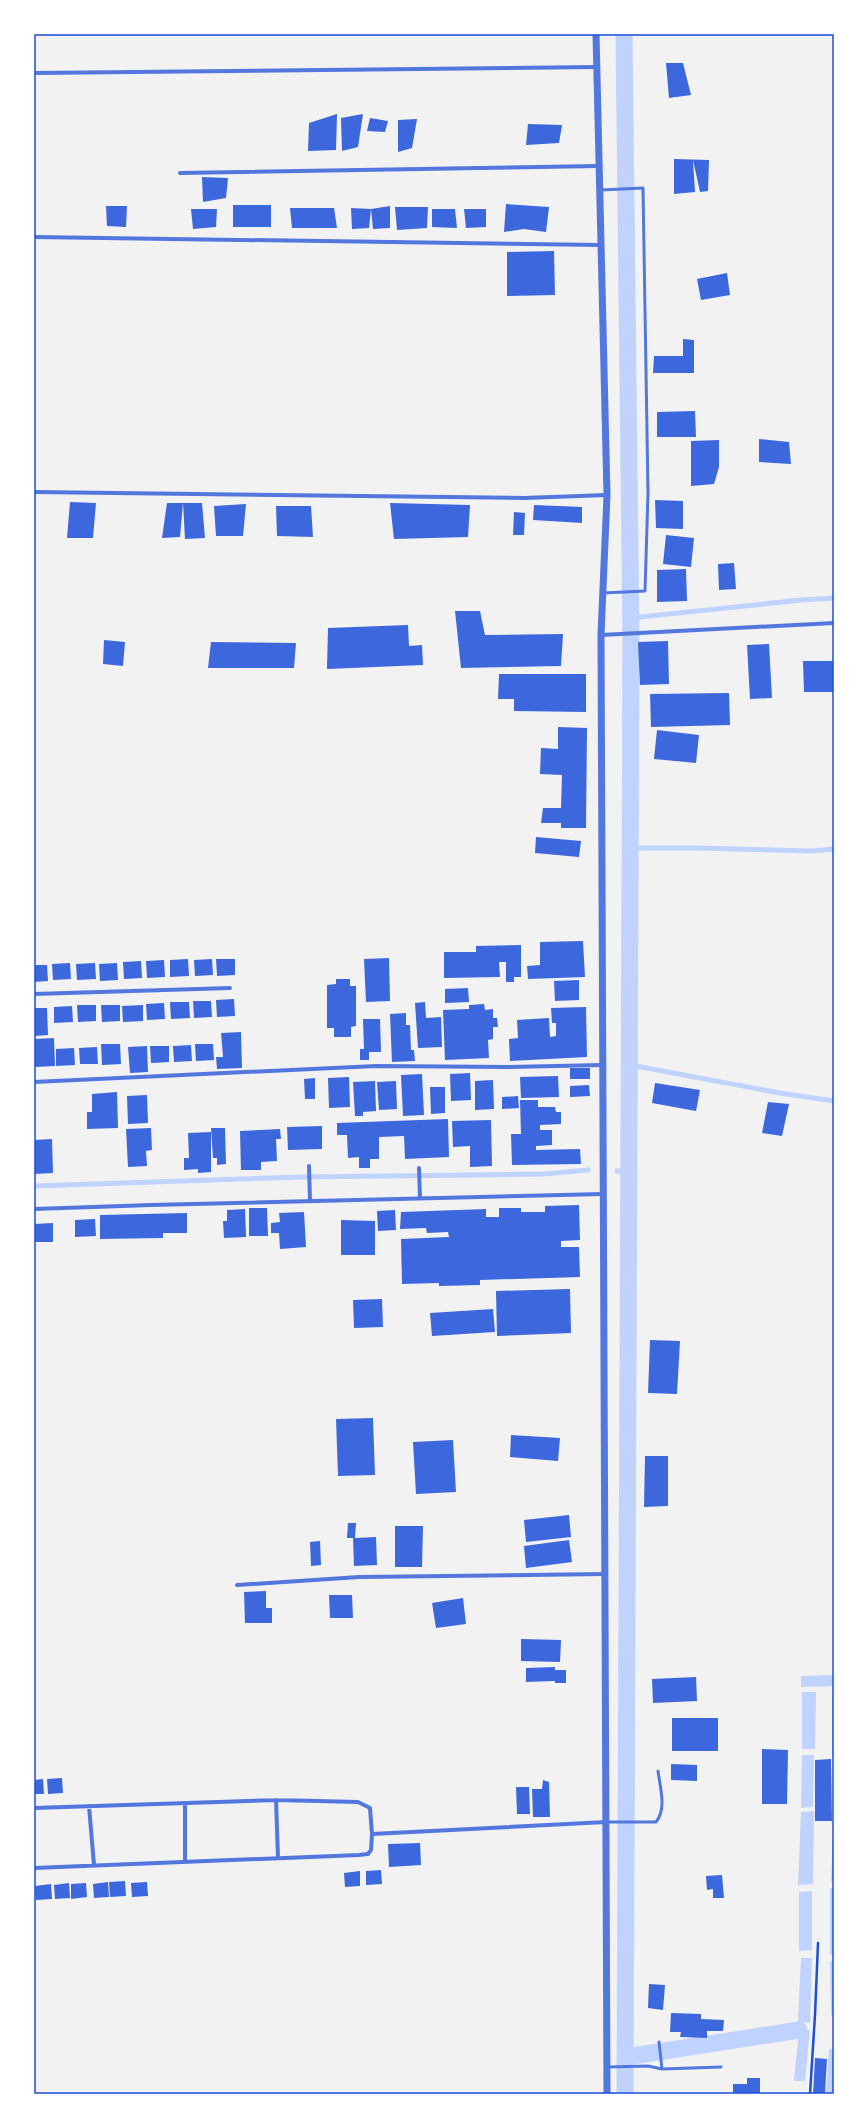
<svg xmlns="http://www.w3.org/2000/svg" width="868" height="2128" viewBox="0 0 868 2128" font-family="Signika,sans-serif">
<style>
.water{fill:#bfd3fe}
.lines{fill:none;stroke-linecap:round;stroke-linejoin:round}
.stream{stroke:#bfd3fe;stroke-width:5}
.canal{stroke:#bfd3fe;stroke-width:17}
.building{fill:#3d67dc}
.path{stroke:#1d4ed8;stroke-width:2.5}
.service{stroke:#5277de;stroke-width:3}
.minor{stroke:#5277de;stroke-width:4}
.tertiary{stroke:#5277de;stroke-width:7}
.neatline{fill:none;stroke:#1d4ed8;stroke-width:1.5}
</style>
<rect width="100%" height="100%" fill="#f2f2f2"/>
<path class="water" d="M834 1675V1686L801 1687V1676Z
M832 1691H834V1757H832Z
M802 1692H816L815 1749H802Z
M802 1755H814L813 1807 801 1808Z
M814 1811 813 1884 798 1885 801 1812Z
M833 1830 834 1882H831Z
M830 1888H834V1955H830Z
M812 1891V1950L799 1951V1892Z
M801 1958H812L810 2023 798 2022Z
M830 1961H834V2015H831Z
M799 2030H810L805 2081H794Z
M829 2049H834V2094H826Z"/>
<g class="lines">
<path class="stream" d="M631 618 801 600 834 598
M630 848H696L811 851 834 849
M630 1065 780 1093 834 1101
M617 1171H629
M34 1186 302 1177 544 1174 588 1170"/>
<path class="canal" d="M624 34 631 642 625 2094
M626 2057 799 2030"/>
</g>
<path class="building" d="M666 63H683L691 95 669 98Z
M337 114 336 150 308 151 309 123Z
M363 114 358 147 342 151 341 118Z
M370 118 388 121 385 132 367 131Z
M417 119 412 148 398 152V120Z
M528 124 562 125 559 143 526 145Z
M674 159 709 160 708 191 700 192 693 160 695 192 674 194Z
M202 177 228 178 226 198 203 202Z
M506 204 549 207 546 232 524 229 504 232Z
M233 205H271V227H233Z
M106 206H127L126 227 107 226Z
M390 206V228L373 229 371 209 369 228 352 229 351 208 371 209Z
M395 207H428L427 228 397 230Z
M290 208H334L337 228H292Z
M191 209H217L216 227 193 229Z
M432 209H455L457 228 432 227Z
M464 209H486V227L466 228Z
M554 251 555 295 507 296V252Z
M727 273 730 295 701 300 697 279Z
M683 339 694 340V373H653L654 356H683Z
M695 411 696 437H657V412Z
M759 439 789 442 791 464 759 462Z
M719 440V467L714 484 691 486V441Z
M655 500 683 501V529L656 528Z
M70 502 96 503 93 538H67Z
M167 503H183L180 537 162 538Z
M183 503H202L205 538 185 539Z
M390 503 470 505 468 537 394 539Z
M246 504 243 536H216L214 506Z
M534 505 582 507V523L533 520Z
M276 506H311L313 537 277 536Z
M514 512 525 513 524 535H513Z
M666 535 694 538 691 567 663 564Z
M734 563 736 589 719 590 718 564Z
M686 569 687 601 657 602V570Z
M455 611H480L485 635 563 634 561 666 461 668Z
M408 625 409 646 422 645 423 665 327 669 328 628Z
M104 640 125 642 123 666 103 664Z
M668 641 669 684 640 685 638 642Z
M211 642 296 643 294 668H208Z
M769 644 772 698 750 699 747 645Z
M803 661H834V692H804Z
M499 674H586V712L514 711V699H498Z
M729 693 730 725 651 727 650 694Z
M558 727 587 728 586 828H561V823H541L543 808H561L562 775 540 774 541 748 558 749Z
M657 730 699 735 696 763 654 759Z
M536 837 581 841 579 857 535 853Z
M583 941 585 977 528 979 527 966 540 965V942Z
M521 945V977H514V982H506V962H499L500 977 444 978V952H476V946Z
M389 958 390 1001 366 1002 364 959Z
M188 959 189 976 170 977V960Z
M212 959 213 975 195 976 194 960Z
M216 959H235V975L217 976Z
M164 960 165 977 147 978 146 961Z
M141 961 142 978 124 979 123 962Z
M70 963 71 979 53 980 52 964Z
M95 963 96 979 77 980 76 964Z
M117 963 118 980 100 981 99 964Z
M34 965H47L48 981 34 982Z
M336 979H350V986H356V1026L351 1027V1037H334V1028H327V985L336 984Z
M579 980V1000L555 1001 554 981Z
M468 988 469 1002 445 1003V989Z
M234 999 235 1016 217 1017 216 1000Z
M193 1001H211L212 1017 194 1018Z
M170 1002H189L190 1018 171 1019Z
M425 1002 426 1018 441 1017 442 1047 418 1048 415 1003Z
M164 1003 165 1019 147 1020 146 1004Z
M484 1004 485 1010 493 1009V1018H497L498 1027H493V1039L488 1040 489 1058 445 1060 443 1010 469 1009V1005Z
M77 1005H96V1021L78 1022Z
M101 1005H120V1021L102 1022Z
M143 1005V1021L123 1022 122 1006Z
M72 1006 73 1022 54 1023V1007Z
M586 1007 587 1057 510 1061 509 1039 518 1038 517 1020 549 1018 550 1037 556 1036V1023H552L551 1008Z
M34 1008H47L48 1035 34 1036Z
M406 1013V1025H410L411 1050H414L415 1061 392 1062 390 1014Z
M363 1019H380L381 1052H369V1060H360V1049H364Z
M241 1032 242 1068 217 1069 216 1057H223L221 1033Z
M54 1038 55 1066 35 1067 34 1039Z
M101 1044H120L121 1064 102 1065Z
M195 1044H213L214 1060 196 1061Z
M191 1045 192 1061 174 1062 173 1046Z
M147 1046 148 1072 130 1073 128 1047Z
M150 1046H169V1062L151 1063Z
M97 1047 98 1064H80L79 1048Z
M74 1048 75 1065 56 1066V1049Z
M570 1068H590V1079H570Z
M470 1073 471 1100 451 1101 450 1074Z
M422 1074 424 1115 403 1116 401 1075Z
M558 1076 559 1097 521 1098 520 1077Z
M349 1077 350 1107 329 1108 328 1078Z
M315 1078V1099H305L304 1079Z
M493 1080 494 1109 475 1110V1081Z
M375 1081 376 1111 363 1112V1116H355L353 1082Z
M396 1081 397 1109 379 1110 377 1082Z
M655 1083 700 1090 696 1111 652 1103Z
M589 1085 590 1096 570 1097V1086Z
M430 1087H445V1113L431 1114Z
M117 1092 118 1128 87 1129V1112H92V1094Z
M147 1095 148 1123 128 1124 127 1096Z
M518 1096 519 1108 502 1109V1097Z
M520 1100H538V1107H555L556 1112H561V1124L540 1125V1130H552V1145L536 1146V1150L580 1149 581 1164 512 1165 511 1134H521Z
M768 1102 789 1104 782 1136 762 1133Z
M448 1119 449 1157 405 1159 404 1136 379 1137V1159H370V1168H359V1157L348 1158 347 1135H337V1123Z
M491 1120 492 1166 470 1167V1146L453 1147 452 1121Z
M322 1126V1149L288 1150 287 1127Z
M151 1128 152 1150 146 1151 147 1166 128 1167 126 1129Z
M211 1128H225L226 1164 217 1165V1158H213Z
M280 1129 281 1139H276L277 1161 261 1162V1170H241L240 1131Z
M211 1132V1172L198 1173V1169L184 1170V1158H189L188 1133Z
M52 1139 53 1173 34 1174V1140Z
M579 1205 580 1240 561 1241V1247H579L580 1277 480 1280V1285L439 1286V1283L402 1284 401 1239 449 1237 448 1232 427 1233 426 1228 400 1229 401 1212 486 1209V1217H499V1208H521V1212H545V1206Z
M249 1208H267L268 1236H249Z
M245 1209 246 1237 224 1238 223 1221H227V1210Z
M395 1210 396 1230 378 1231 377 1211Z
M304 1212 306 1247 280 1249 279 1233H271V1223L280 1222 279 1213Z
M187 1213V1233H163V1238L100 1239V1215Z
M95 1219 96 1236 75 1237V1220Z
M341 1220 375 1221V1255H341Z
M53 1223V1242H34V1224Z
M570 1289 571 1333 497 1336 496 1291Z
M382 1299 383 1327 354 1328 353 1300Z
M493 1309 495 1332 432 1336 430 1313Z
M650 1340 680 1341 677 1394 648 1393Z
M373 1418 375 1475 338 1476 336 1419Z
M511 1435 560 1438 558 1461 510 1457Z
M453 1440 456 1492 416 1494 413 1442Z
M645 1456H668V1506L644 1507Z
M569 1515 571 1537 526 1542 524 1520Z
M348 1523H356L355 1538 376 1537 377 1565 354 1566 353 1538H347Z
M395 1526H423L422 1567H395Z
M569 1540 572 1562 526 1568 524 1546Z
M320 1541 321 1565 311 1566 310 1542Z
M266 1591V1608H272V1623H245L244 1592Z
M329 1595H352L353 1618H330Z
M463 1598 466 1624 436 1628 432 1603Z
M521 1639 561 1640 560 1662 521 1661Z
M555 1667V1670H566V1683H555V1681L526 1682V1668Z
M696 1677 697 1701 653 1703 652 1679Z
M672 1718H718V1751H672Z
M762 1749 788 1750 787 1804H762Z
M831 1759 832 1821H815V1760Z
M671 1764 697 1765V1781L671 1780Z
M62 1778 63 1793 48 1794 47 1779Z
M43 1779 44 1794H34V1780Z
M543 1780 549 1782 550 1817H533L532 1789H542Z
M516 1787H529L530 1814H517Z
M420 1843 421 1865 389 1867 388 1844Z
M381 1870 382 1884 366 1885V1871Z
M360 1871V1886L345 1887 344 1873Z
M722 1875 724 1898H713V1889L707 1890 706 1876Z
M125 1881 126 1896 110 1897 109 1882Z
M108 1882 109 1897 94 1898 93 1884Z
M147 1882 148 1896 132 1897 131 1883Z
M69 1883 70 1898 55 1899 54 1885Z
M86 1883 87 1897 71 1899V1884Z
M51 1884 52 1899 36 1900 35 1886Z
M649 1984 665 1985 663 2010 648 2008Z
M671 2013 701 2014V2019L724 2020 723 2031H707V2038L680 2037 681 2032H670Z
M815 2058 827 2059 825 2094H813Z
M747 2078H760V2094H733V2084H747Z"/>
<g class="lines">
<path class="path" d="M810 2094 815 2015 818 1943"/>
<path class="service" d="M601 190 643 188 648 493 645 591 603 593
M607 1822H656C667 1809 660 1787 658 1771
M659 2042 662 2069
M607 2067 648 2066 662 2069 721 2067"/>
<path class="minor" d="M34 73 596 67
M180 173 598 166
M34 237 600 245
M34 492 524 498 607 495
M601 635 834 623
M34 994 230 988
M34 1082 376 1066 509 1067 603 1065
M309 1166 310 1201
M419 1168 420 1198
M34 1209 151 1205 603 1194
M237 1585 359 1577 605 1574
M276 1800 278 1858
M185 1804V1862
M89 1806 94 1865
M34 1808 276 1800 358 1802 370 1808 372 1834
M34 1868 359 1855 368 1854 371 1850 372 1834 606 1822"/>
<path class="tertiary" d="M596 34 607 495 601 635 607 2094"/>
</g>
<rect width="868" height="2128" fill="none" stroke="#ffffff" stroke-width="70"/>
<rect x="35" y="35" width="798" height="2058" class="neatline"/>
</svg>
